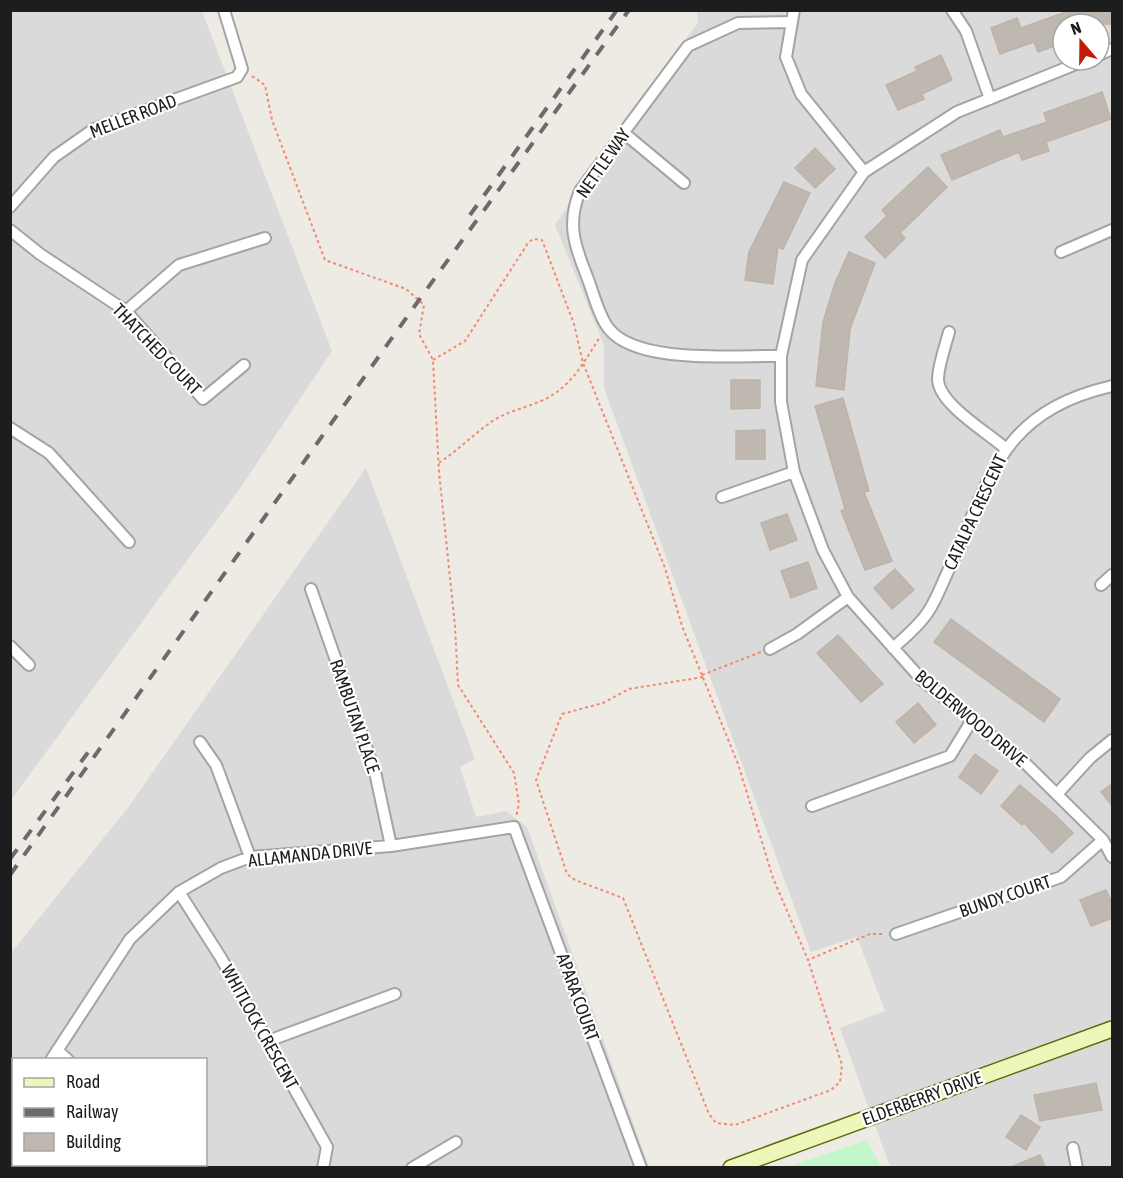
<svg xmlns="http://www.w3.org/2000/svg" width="1123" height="1178" viewBox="0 0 1123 1178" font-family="'Asap Condensed',sans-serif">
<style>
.residential{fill:#dbdada;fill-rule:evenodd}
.park{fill:#c3f6cb}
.building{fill:#beb8b1;stroke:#bfb3a7;stroke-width:1.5}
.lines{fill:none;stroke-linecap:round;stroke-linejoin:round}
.street-casing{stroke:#a4a4a4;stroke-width:14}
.secondary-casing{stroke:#5b6e0b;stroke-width:18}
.path{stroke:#f28971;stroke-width:2;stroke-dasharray:3 3;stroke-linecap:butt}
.street{stroke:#fff;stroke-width:10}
.secondary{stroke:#eef6ba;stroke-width:15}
.rail{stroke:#6b6b6b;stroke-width:4;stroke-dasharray:12 12;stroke-linecap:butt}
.labels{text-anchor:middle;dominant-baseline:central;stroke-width:4.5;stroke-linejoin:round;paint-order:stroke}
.street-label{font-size:18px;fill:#1d1d1d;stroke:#fff}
</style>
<rect width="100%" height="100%" fill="#eeebe4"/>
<path class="residential" d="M11 11H202L332 351 241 487 11 800Z
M697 11H1112V1167H890L840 1028 885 1011 857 937 811 952 604 388V345L555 225 698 22ZM1063 24H1099V60H1063Z
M366 468 475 759 460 767 476 817 506 811 527 827 649 1167H11L10 954 127 809ZM14 1060H206V1164H14Z"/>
<path class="park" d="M867 1140 881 1167H787Z"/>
<path class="building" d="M1062 10H1113V24H1058L1063 43 1038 52 1034 42 1000 54 991 28 1017 18 1021 28 1063 13Z
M941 55 952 80 922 94 924 99 898 110 886 85 917 71 915 67Z
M1102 92 1111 119 1046 142 1049 151 1022 160 1019 152 952 180 941 155 1000 130 1003 137 1047 122 1044 113Z
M815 148 835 169 815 188 795 168Z
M928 167 947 187 900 233 905 238 885 258 865 237 887 216 882 210Z
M784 182 810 193 783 249 778 247 773 284 745 280 749 252Z
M849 252 875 263 850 329 844 390 816 386 823 322 835 283Z
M731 380H760V408L731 409Z
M843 398 869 491 864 492 892 561 865 570 841 511 845 509 815 406Z
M765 430V459H736V431Z
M787 514 797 540 770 550 761 523Z
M808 562 817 588 791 598 781 571Z
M895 569 914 590 892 609 874 588Z
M951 619 1060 699 1044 722 934 642Z
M838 635 883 684 861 702 817 653Z
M918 703 936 725 914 743 896 722Z
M975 754 998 771 981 794 959 777Z
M1113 783V807L1101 792Z
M1020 785 1053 813 1073 833 1052 853 1024 823 1022 825 1001 806Z
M1106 890 1113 905V918L1091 926 1080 900Z
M1096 1083 1102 1110 1040 1121 1034 1095Z
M1021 1115 1040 1127 1026 1150 1006 1137Z
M1040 1155 1045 1167H1011Z"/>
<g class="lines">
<defs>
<path id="street" d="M794 10 786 57 801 94 864 172
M952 10 966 31 990 99
M1099 55 1112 49
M1086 60 957 112 864 172 802 260 781 356V402L794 472 823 550 848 597 922 680 1023 761 1103 840 1112 857
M624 133 684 183
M10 207 54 157 94 129 237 77 242 69 224 10
M10 230 40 254 126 311 203 399 244 365
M1061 252 1112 230
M126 311 179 265 265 238
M949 332C945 347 939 363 938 378 937 403 987 432 1005 448
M781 356C737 355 638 365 609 329 598 315 593 291 586 274 574 244 567 222 580 191L688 46 738 23 792 22
M10 428 49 453 129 542
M722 497 794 472
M1101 585 1112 575
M311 589 375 772 391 846
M10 646 29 665
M893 648C905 637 919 626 928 612 937 599 943 581 950 567 992 474 1001 412 1112 386
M770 649 797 634 848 597
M200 742 216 765 250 857
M1057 794 1090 758 1112 740
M812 806 950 756 972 720
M179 892 221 958 327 1147 323 1168
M896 934 1061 877 1103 840
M268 1041 395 994
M57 1050 68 1060
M51 1060 130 939 179 892 221 868 250 857 391 846 514 827 641 1168
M10 1100 14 1097
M1073 1148 1077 1168
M412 1168 456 1142"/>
<path id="secondary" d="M731 1168 1112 1029"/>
</defs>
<use href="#street" class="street-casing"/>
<use href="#secondary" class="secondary-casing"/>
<path class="path" d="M252 76 265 85 272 120 325 260 406 289 424 305 419 334 433 360 439 472 455 626 458 685 514 773 519 804 516 817
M433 360 465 341 528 243 533 239 542 240 574 324 583 363 665 568 682 626 738 764 773 878 808 960 870 934H885
M439 463C458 450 475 433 494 420 509 411 525 408 541 401 570 389 584 362 600 337
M702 675 761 652
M703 677 629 689 603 703 562 714 536 780 567 874 575 880 623 898 709 1114 716 1123 735 1125 831 1090 840 1082 842 1065 808 960"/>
<use href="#street" class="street"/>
<use href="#secondary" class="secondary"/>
<path class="rail" d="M470 215 617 10
M10 859 89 751
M10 875 419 300 629 10"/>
</g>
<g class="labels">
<g class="street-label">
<text transform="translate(133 116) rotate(-21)">MELLER ROAD</text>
<text transform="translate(603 163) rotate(-55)">NETTLE WAY</text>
<text transform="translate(157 349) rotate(46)">THATCHED COURT</text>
<text transform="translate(975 512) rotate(-65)">CATALPA CRESCENT</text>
<text transform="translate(355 716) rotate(71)">RAMBUTAN PLACE</text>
<text transform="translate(971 718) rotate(40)">BOLDERWOOD DRIVE</text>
<text transform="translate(310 854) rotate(-6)">ALLAMANDA DRIVE</text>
<text transform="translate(1005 896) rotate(-19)">BUNDY COURT</text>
<text transform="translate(578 997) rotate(70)">APARA COURT</text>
<text transform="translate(260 1027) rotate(61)">WHITLOCK CRESCENT</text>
<text transform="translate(922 1098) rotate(-20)">ELDERBERRY DRIVE</text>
</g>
</g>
<rect width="1123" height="1178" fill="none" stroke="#1d1d1d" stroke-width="24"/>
<rect x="12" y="1058" width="195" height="108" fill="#ffffff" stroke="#a5a5a5" stroke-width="1.5"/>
<rect x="24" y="1078" width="30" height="9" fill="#eef6ba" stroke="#a5a5a5" stroke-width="1.5"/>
<text x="66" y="1088" font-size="18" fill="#1d1d1d">Road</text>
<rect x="24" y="1108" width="30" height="9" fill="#6b6b6b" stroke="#a5a5a5" stroke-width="1.5"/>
<text x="66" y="1118" font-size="18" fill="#1d1d1d">Railway</text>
<rect x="24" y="1133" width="30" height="18" fill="#beb8b1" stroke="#a5a5a5" stroke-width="1.5"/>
<text x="66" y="1148" font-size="18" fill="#1d1d1d">Building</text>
<g transform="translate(1081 42) rotate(340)"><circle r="28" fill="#ffffff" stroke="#a5a5a5" stroke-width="1.5"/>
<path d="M0-4.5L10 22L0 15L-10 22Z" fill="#c01a0b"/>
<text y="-9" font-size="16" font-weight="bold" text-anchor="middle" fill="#1d1d1d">N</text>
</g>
</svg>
